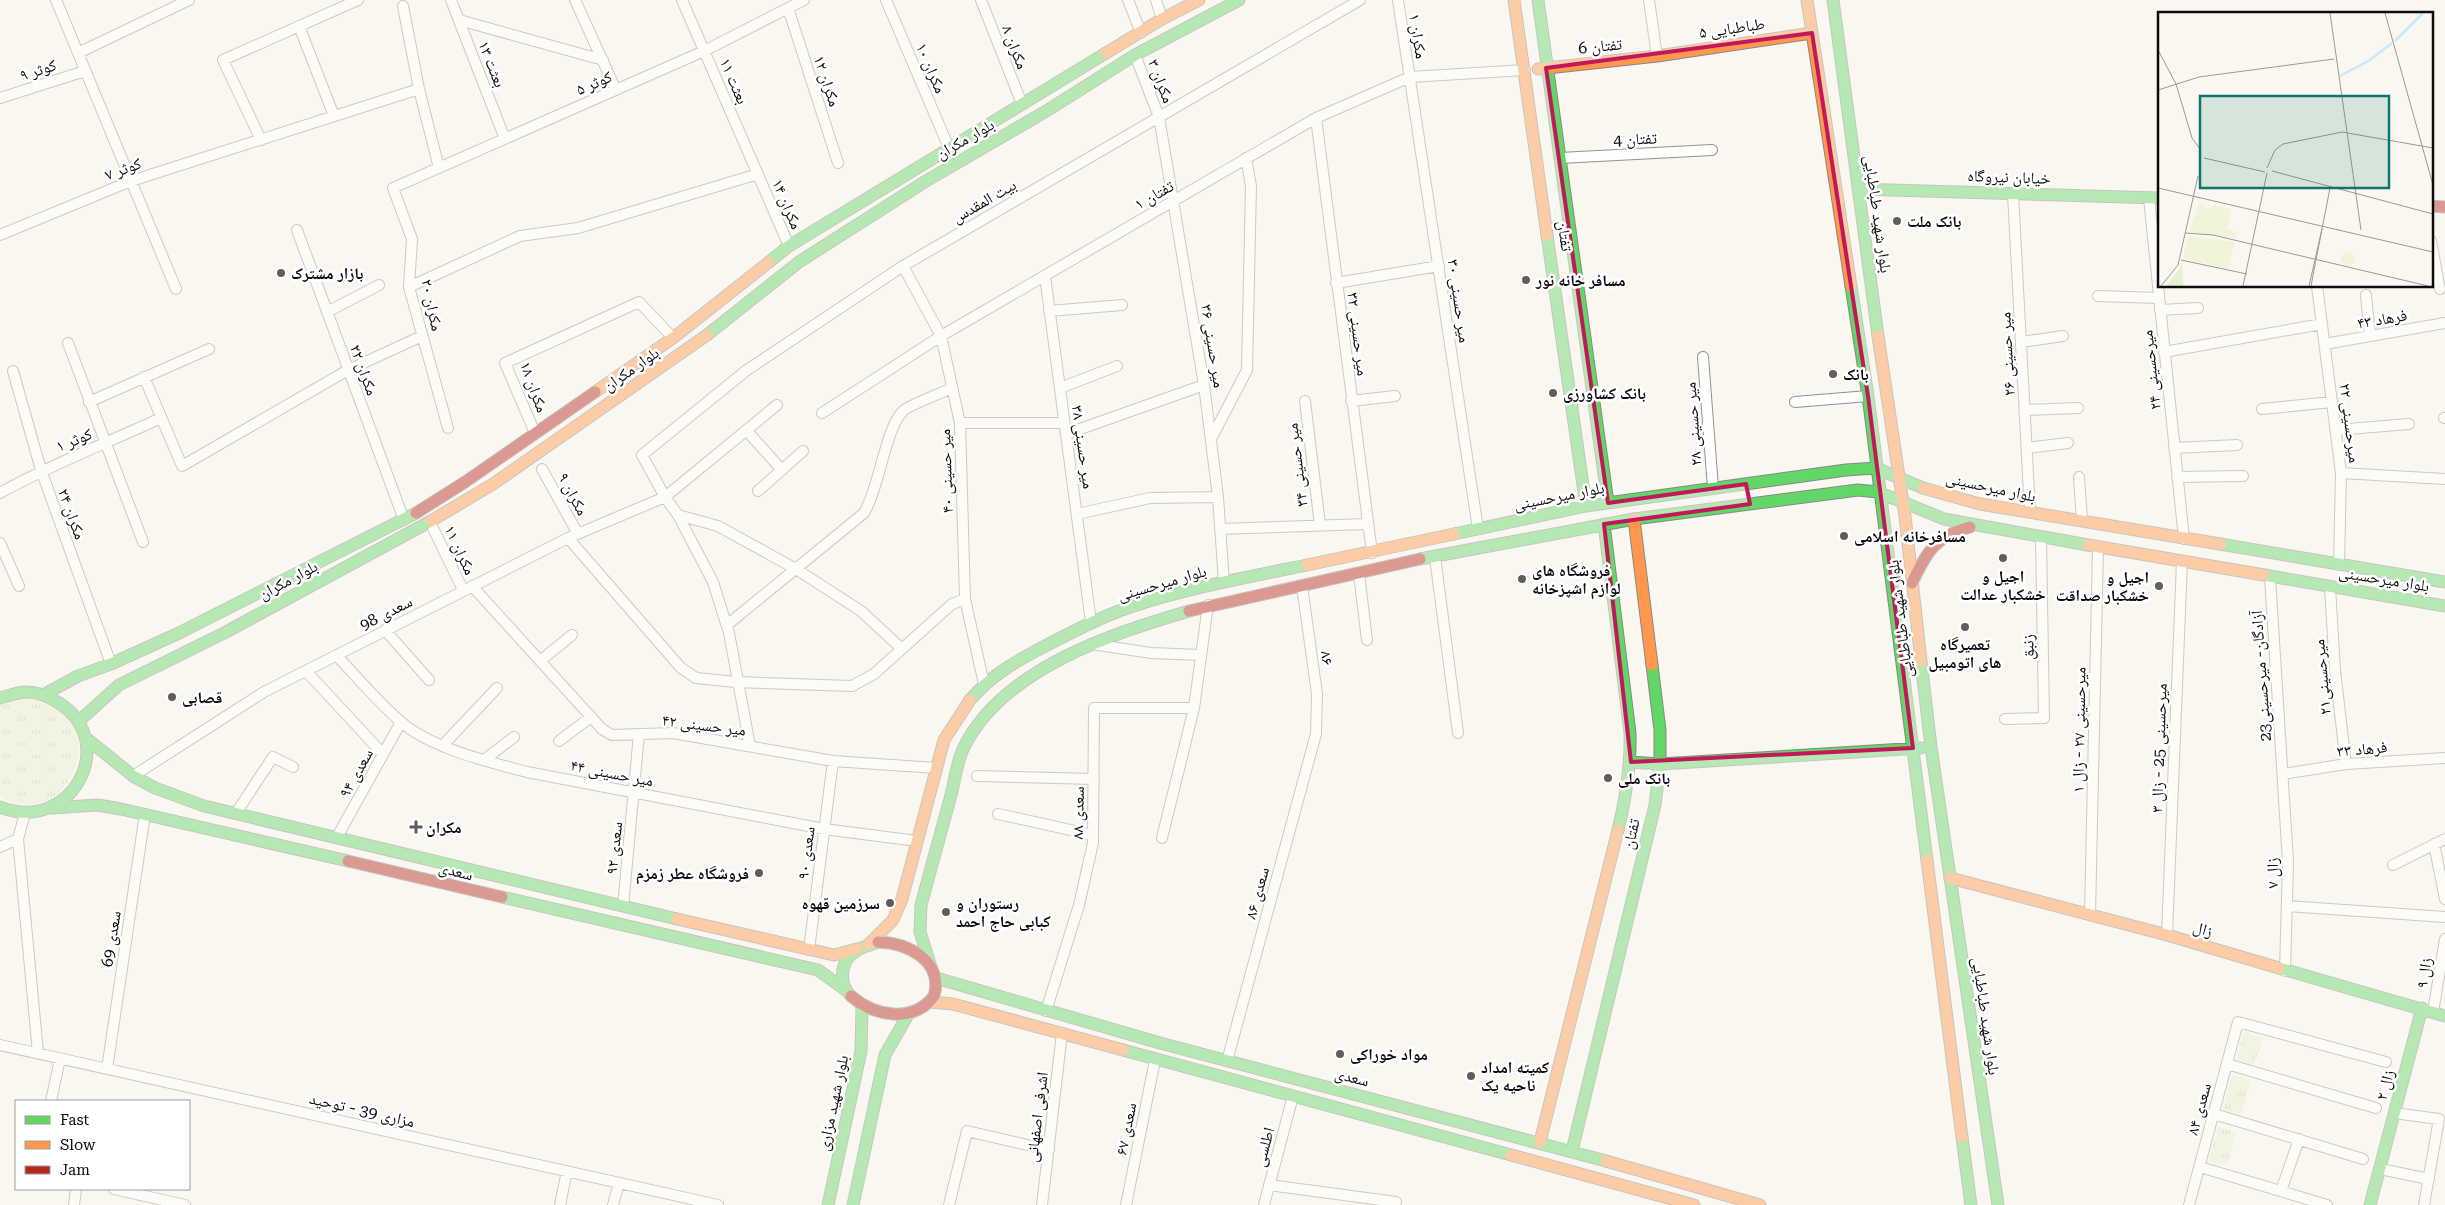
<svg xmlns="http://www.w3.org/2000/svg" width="2445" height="1205" viewBox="0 0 2445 1205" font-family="'Roboto Serif','Noto Naskh Arabic',serif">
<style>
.grass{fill:url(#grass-tufts)}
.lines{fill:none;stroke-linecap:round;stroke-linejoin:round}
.street-casing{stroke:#93928f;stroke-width:12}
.fast-casing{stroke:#8a8885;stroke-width:13}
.slow-casing{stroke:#8a8885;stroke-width:13}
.jam-casing{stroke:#8a8885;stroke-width:13}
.street{stroke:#fefefd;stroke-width:10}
.fast{stroke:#63d668;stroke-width:11}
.slow{stroke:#ff974d;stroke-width:11}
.jam{stroke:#b3261e;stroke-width:11}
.marked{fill:none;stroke:#c2185b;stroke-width:4;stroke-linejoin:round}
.poi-dot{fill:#5f5e5c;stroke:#fff;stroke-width:2}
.labels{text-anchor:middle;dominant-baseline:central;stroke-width:5;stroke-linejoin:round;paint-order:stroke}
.street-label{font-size:16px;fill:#0c0c0c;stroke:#fff}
.poi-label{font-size:16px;font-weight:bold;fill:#0c0c0c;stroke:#fff;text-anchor:start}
.inset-river{fill:none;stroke:#c3ecf6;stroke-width:2.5}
.inset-road{fill:none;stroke:#9b9995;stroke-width:1}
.view{fill:#0f766e;fill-opacity:0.15;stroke:#0f766e;stroke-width:2.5}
.inset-edge{fill:none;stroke:#0c0c0c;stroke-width:2.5}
</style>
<defs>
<pattern id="grass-tufts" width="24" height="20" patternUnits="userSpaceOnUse" patternTransform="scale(1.25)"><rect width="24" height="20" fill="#e7f0ce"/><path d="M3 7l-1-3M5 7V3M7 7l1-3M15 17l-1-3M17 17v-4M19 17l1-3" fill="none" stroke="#c5cdb0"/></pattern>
</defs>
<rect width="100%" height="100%" fill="#faf7f0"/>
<path class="grass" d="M21 698C122 705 73 838 0 797V705Z
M2244 1032 2263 1038 2254 1065 2236 1060Z
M2232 1075 2251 1080 2241 1115 2223 1110Z
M2218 1127 2236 1132 2227 1166 2208 1161Z"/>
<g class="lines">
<defs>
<path id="street" d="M56 0 176 289
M451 0 505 139
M575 0 616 90
M682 0 789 246
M886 0 949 148
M981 0 1022 104
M1128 0 1141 33
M1156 0 1162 19
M1398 0 1478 529
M1649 0 1657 56
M403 6 419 89 439 168
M788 8 838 163
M459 20 603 60
M299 26 334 116
M78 53 189 0
M1135 55 1159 117 1204 385 1218 497 1224 582
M0 98 85 71
M1316 118 1372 553
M261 140 223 60 358 0
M1560 158 1712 150
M2013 194 2030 512
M2149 198 2184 539
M297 230 404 520
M0 235 131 181 419 89
M2431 241 2440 289
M903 266 941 336 960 423 965 599 984 684
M1045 276 1091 622
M1336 283 1439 266
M2317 286 2341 473 2339 565
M409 287 520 236 578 228 758 174
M2366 295 2370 336
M2098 296 2159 298
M2160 310 2198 308
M1049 311 1122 305
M327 312 379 285
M2021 342 2063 336
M68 343 143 542
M2325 344 2445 323
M2164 352 2322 324
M1703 357 1713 488
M13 371 41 470 111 664
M144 377 182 466 348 370 422 336
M1060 388 1117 366
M1305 401 1320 525
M1351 401 1395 396
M89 402 209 349
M1795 402 1868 396
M2262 409 2332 402
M2025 410 2078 408
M822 413 941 336 1316 118 1410 77 1525 70
M2444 418H2445
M960 423H1064
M448 428 409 287 412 239 393 188 704 51 804 0
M746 430 782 470
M2336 430 2409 424
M535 433 505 363 639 302 673 338
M1066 434 1204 385
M1212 437 1247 370 1251 186 1246 158
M2027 448 2068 443
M2174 448 2237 445
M542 469 578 534
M2341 473 2445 479
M2079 477 2082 521
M2177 477 2243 476
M758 491 803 451
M0 493C52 464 107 443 161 418
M1077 514 1150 498 1218 497
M678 515 718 526 796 569 861 611 902 649
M430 522 463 590
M1220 529 1367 524
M568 538 681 668 696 678 736 682 852 686 874 674 952 604 965 599
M0 543 19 586
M1435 557 1458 733
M1359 574 1367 640
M2270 577 2288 862 2285 971
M472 586 602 729 612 735 673 733 833 761 936 768
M2330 587 2335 671 2346 764
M727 625 864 513C880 486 885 429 903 411 909 405 942 393 952 388
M385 630 429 680
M1092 644 1151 653 1200 655
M336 655C357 677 377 701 400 721 430 748 489 762 527 772L824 829 917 841
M540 661 572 635
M306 671 383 754
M2005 719 2044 718 2041 537
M559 741 591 717
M443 745 497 688
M750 746 729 633 713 582 678 515 665 497 642 455 747 370 903 266 1360 0
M484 760 514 737
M2283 774 2346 764 2445 758
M133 776 264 692 568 538 665 497 777 405
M977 776 1094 779
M25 813 18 839 38 1053
M236 813 273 757 293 767
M998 814 1093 835
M337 837 401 722
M1162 838 1194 708 1208 605
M2434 844 2445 899
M0 847 18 839
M2393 865 2445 839
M623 906 639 734
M2287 906 2445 917
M2090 914 2098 547
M2167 935 2182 561
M809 950 833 761
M1046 1011 1079 905 1093 843 1094 708H1194
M2433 1012 2445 939
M0 1045 718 1205
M1227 1061 1316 734 1317 694 1302 586
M2227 1064 2376 1108
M107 1069 145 814
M51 1101 60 1059
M2394 1113 2439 1119 2424 1205
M2214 1114 2363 1159
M2200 1167 2327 1205
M2380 1169 2429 1179
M1269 1185 1396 1202
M114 1189 185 1205
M2281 1191 2299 1139
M74 1205 76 1189
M560 1205 567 1171
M613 1205 619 1183
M949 1205 967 1131 1049 1150
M1042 1205 1062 1033
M1126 1205 1155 1060
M1264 1205 1293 1096
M2189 1205 2238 1022 2386 1062"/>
<path id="fast" d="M1538 0 1608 503
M1833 0 1878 336
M1858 189 2159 198
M1547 235 1586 506
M769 262 789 246 1106 53
M1851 286 1868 396 1927 860
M707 335 799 262 926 181 1048 110 1135 55 1239 0
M1604 524 1630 733C1631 767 1626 797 1618 830
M1454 534 1586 506 1846 470 1876 468 1923 488
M2220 544 2445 582
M1420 559 1634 519 1858 490 1878 492 1944 519 2088 545
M2264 575 2445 606
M1921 661 1931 747 1998 1205
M45 694 78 676 111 664 179 633 416 513
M0 698C8 696 18 692 26 692 38 692 50 697 59 703 120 742 72 835 0 807
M970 700C991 675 1018 660 1047 645 1074 631 1101 617 1130 607 1187 588 1248 577 1307 565
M79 721 119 685 226 632 431 521
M86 738 133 776 155 788 204 806 677 919
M1631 762 1660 764 1921 748
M51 808 98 805 121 809 348 861
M502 897 818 970 847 991
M931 967 920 932 921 905C931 868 941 831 951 795 955 779 957 761 964 747 1003 669 1111 634 1189 611
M2279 968 2445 1016
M936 978 1160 1043 1606 1161
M851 996C838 983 840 961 856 951 862 947 871 945 878 942
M1123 1050 1511 1155
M1962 1137 1971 1205
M1572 1151 1655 805 1660 764V730L1652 665
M828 1205 861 1051 862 1006
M853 1205 885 1055 909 1013
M2370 1205 2422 1008"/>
<path id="slow" d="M1514 0 1547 235
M1807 0 1851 286
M1106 53 1162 19 1199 0
M1538 69 1657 56 1812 33
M1878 336 1905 516 1921 661
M595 392 673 338 769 262
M1923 488 1980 504 2220 544
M1634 519 1652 665
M431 521 493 484 707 335
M2088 545 2264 575
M1307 565 1454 534
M1927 860 1962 1137
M1950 878 2167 935 2279 968
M677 919 834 955 857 949
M868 945 893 920 902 899 944 740 970 700
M930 1002 953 1004 1123 1050
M1540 1142 1618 830
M1511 1155 1694 1205
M1606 1161 1760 1205"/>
<path id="jam" d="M2431 206 2445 207
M416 513 465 482 595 392
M1912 583C1927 551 1935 537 1970 527
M1189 611 1420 559
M348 861 502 897
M851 996C874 1016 913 1024 934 996 944 961 908 943 878 942"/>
</defs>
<use href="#street" class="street-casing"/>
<use href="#fast" class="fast-casing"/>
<use href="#slow" class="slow-casing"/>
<use href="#jam" class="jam-casing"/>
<use href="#street" class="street"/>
<use href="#fast" class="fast"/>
<use href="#slow" class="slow"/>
<use href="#jam" class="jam"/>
</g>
<path d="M0 0H2445V1205H0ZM1812 33 1868 396 1913 748 1631 762 1604 524 1750 504 1746 484 1608 503 1546 68Z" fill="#faf7f0" fill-opacity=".55" fill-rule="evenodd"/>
<path class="marked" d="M1812 33 1868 396 1913 748 1631 762 1604 524 1750 504 1746 484 1608 503 1546 68Z"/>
<g class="poi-dot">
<circle cx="1897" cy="221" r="5"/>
<circle cx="281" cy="273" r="5"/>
<circle cx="1526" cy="280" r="5"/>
<circle cx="1833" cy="374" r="5"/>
<circle cx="1553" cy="393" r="5"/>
<circle cx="1844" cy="536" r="5"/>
<circle cx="2003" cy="558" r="5"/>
<circle cx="1522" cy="579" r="5"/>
<circle cx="2159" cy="586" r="5"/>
<circle cx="1965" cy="627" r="5"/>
<circle cx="172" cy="697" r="5"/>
<circle cx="1608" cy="778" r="5"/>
<path d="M413.5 819.5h5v5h5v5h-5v5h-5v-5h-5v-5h5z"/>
<circle cx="759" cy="873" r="5"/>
<circle cx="890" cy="903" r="5"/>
<circle cx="946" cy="912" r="5"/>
<circle cx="1340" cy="1054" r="5"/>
<circle cx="1471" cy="1076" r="5"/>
</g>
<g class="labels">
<g class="street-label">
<text transform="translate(1732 28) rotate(-8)">طباطبایی ۵</text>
<text transform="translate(1418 36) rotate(81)">مکران ۱</text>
<text transform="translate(1600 46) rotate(-6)">تفتان 6</text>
<text transform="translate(1015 47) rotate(69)">مکران ۸</text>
<text transform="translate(492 64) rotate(69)">بعثت ۱۳</text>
<text transform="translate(931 68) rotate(67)">مکران ۱۰</text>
<text transform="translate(38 70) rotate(-18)">کوثر ۹</text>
<text transform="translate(734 81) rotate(67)">بعثت ۱۱</text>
<text transform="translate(827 81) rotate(72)">مکران ۱۲</text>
<text transform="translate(1161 81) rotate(69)">مکران ۳</text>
<text transform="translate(594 83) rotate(-24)">کوثر ۵</text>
<text transform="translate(965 139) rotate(-30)">بلوار مکران</text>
<text transform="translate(1635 139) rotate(-3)">تفتان 4</text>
<text transform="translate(123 169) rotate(-20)">کوثر ۷</text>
<text transform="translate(2009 177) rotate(2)">خیابان نیروگاه</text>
<text transform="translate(1154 195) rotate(-30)">تفتان ۱</text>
<text transform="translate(984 201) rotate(-30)">بیت المقدس</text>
<text transform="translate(787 204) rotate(67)">مکران ۱۴</text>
<text transform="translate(1878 214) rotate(82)">بلوار شهید طباطبایی</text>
<text transform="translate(1565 236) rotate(82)">تفتان</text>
<text transform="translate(1459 301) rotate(82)">میر حسینی ۳۰</text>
<text transform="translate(432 305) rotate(78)">مکران ۲۰</text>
<text transform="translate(2382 319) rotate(-10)">فرهاد ۴۳</text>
<text transform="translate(1358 334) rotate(83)">میر حسینی ۳۲</text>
<text transform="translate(1213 346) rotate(81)">میر حسینی ۳۶</text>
<text transform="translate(2007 354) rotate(-93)">میر حسینی ۲۶</text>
<text transform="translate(631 369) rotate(-35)">بلوار مکران</text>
<text transform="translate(364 370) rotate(70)">مکران ۲۲</text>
<text transform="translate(2151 370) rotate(-96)">میرحسینی ۲۴</text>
<text transform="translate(534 387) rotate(70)">مکران ۱۸</text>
<text transform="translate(2350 423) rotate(83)">میرحسینی ۲۲</text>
<text transform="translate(1693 424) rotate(-94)">میر حسینی ۲۸</text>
<text transform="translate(74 440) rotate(-22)">کوثر ۱</text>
<text transform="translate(1083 447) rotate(82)">میر حسینی ۳۸</text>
<text transform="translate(1297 465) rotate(-97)">میر حسینی ۳۴</text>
<text transform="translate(946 471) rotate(-92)">میر حسینی ۴۰</text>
<text transform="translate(1991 487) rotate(12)">بلوار میرحسینی</text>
<text transform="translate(573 494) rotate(62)">مکران ۹</text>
<text transform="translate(1559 496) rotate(-11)">بلوار میرحسینی</text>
<text transform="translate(72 514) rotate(70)">مکران ۲۴</text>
<text transform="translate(460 550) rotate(65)">مکران ۱۱</text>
<text transform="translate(2384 579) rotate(9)">بلوار میرحسینی</text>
<text transform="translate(288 580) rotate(-28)">بلوار مکران</text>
<text transform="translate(1162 583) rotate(-16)">بلوار میرحسینی</text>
<text transform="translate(386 613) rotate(-27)">سعدی 98</text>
<text transform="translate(1900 619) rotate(-97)">بلوار شهید طباطبایی</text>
<text transform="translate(2028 647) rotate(-91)">زنبق</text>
<text transform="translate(1327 658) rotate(82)">۸۶</text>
<text transform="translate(2261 676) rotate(-94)">آزادگان- میرحسینی23</text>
<text transform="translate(2322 677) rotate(-95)">میرحسینی۲۱</text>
<text transform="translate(704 725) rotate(7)">میر حسینی ۴۲</text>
<text transform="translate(2079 730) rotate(-89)">میرحسینی ۲۷ - زال ۱</text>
<text transform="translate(2159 748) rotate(-88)">میرحسینی 25 - زال ۳</text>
<text transform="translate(2362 749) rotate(-5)">فرهاد ۳۳</text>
<text transform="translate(356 773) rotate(-61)">سعدی ۹۴</text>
<text transform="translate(612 773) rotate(11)">میر حسینی ۴۴</text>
<text transform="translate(1078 813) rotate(-89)">سعدی ۸۸</text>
<text transform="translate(1631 834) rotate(-77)">تفتان</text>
<text transform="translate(614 848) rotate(-84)">سعدی ۹۲</text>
<text transform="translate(806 853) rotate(-83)">سعدی ۹۰</text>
<text transform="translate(456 871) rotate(14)">سعدی</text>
<text transform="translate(2272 873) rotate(-90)">زال ۷</text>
<text transform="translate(1257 893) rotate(-75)">سعدی ۸۶</text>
<text transform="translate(2203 929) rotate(17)">زال</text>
<text transform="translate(111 939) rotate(-81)">سعدی 69</text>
<text transform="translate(2424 973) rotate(-81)">زال ۹</text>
<text transform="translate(1986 1016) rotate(82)">بلوار شهید طباطبایی</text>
<text transform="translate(1352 1077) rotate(14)">سعدی</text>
<text transform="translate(2385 1085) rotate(-75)">زال ۲</text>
<text transform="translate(833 1103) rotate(-78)">بلوار شهید مزاری</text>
<text transform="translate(2199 1109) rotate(-75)">سعدی ۸۴</text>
<text transform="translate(362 1110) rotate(13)">مزاری 39 - توحید</text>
<text transform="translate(1037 1117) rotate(-83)">اشرفی اصفهانی</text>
<text transform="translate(1126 1129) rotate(-79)">سعدی ۶۷</text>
<text transform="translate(1264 1147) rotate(-75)">اطلسی</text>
</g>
<g class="poi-label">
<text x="1907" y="221">بانک ملت</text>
<text x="291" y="273">بازار مشترک</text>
<text x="1536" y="280">مسافر خانه نور</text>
<text x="1843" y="374">بانک</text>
<text x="1563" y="393">بانک کشاورزی</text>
<text x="1854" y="536">مسافرخانه اسلامی</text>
<text x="1532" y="570">فروشگاه های<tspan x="1532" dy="18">لوازم اشپزخانه</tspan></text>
<text x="2003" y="576" text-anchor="middle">اجیل و<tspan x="2003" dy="18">خشکبار عدالت</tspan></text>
<text x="2149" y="577" text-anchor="end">اجیل و<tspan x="2149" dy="18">خشکبار صداقت</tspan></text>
<text x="1965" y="644" text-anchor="middle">تعمیرگاه<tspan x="1965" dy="18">های اتومبیل</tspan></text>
<text x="182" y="697">قصابی</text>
<text x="1618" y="778">بانک ملی</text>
<text x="426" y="827">مکران</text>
<text x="749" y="873" text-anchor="end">فروشگاه عطر زمزم</text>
<text x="880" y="903" text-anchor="end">سرزمین قهوه</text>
<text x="956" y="903">رستوران و<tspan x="956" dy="18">کبابی حاج احمد</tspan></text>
<text x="1350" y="1054">مواد خوراکی</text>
<text x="1481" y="1067">کمیته امداد<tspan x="1481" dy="18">ناحیه یک</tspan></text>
</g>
</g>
<g transform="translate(2158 12)">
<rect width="275" height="275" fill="#faf7f0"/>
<path d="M24 249 25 274H8L21 258Z" fill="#e7f0ce"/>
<path d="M41 190 45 191 46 196 52 197 55 193 73 197 69 217 79 220 77 227 31 220ZM30 224 77 230 70 257 25 247ZM183 247a7 7 0 1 1 14 0a7 7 0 1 1-14 0Z" fill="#f1f4d8"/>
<path class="inset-river" d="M237 29 265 1M182 64 212 48 234 31"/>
<path class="inset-road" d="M172 1 203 218M227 1 275 173M0 38 18 72 34 126 42 137M0 78 41 65 176 47M46 146 107 160M109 156 117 138 125 132 184 120 275 136M114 159 275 202M0 176 275 240M164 217 172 176M27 221 55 223 270 274M23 248 89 262M3 274 20 253 40 164M85 274 109 161M151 274 164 217 153 274"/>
<path class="view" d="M42 84H231V176H42Z"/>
<rect width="275" height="275" class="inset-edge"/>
</g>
<rect x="15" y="1100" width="175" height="90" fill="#ffffff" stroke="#9e9e9e"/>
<rect x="25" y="1116" width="25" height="8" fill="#63d668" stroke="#9e9e9e"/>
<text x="60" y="1125" font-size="15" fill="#0c0c0c">Fast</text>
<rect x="25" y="1141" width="25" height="8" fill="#ff974d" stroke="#9e9e9e"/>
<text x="60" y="1150" font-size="15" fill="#0c0c0c">Slow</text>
<rect x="25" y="1166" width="25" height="8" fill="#b3261e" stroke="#9e9e9e"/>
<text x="60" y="1175" font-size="15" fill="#0c0c0c">Jam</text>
</svg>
